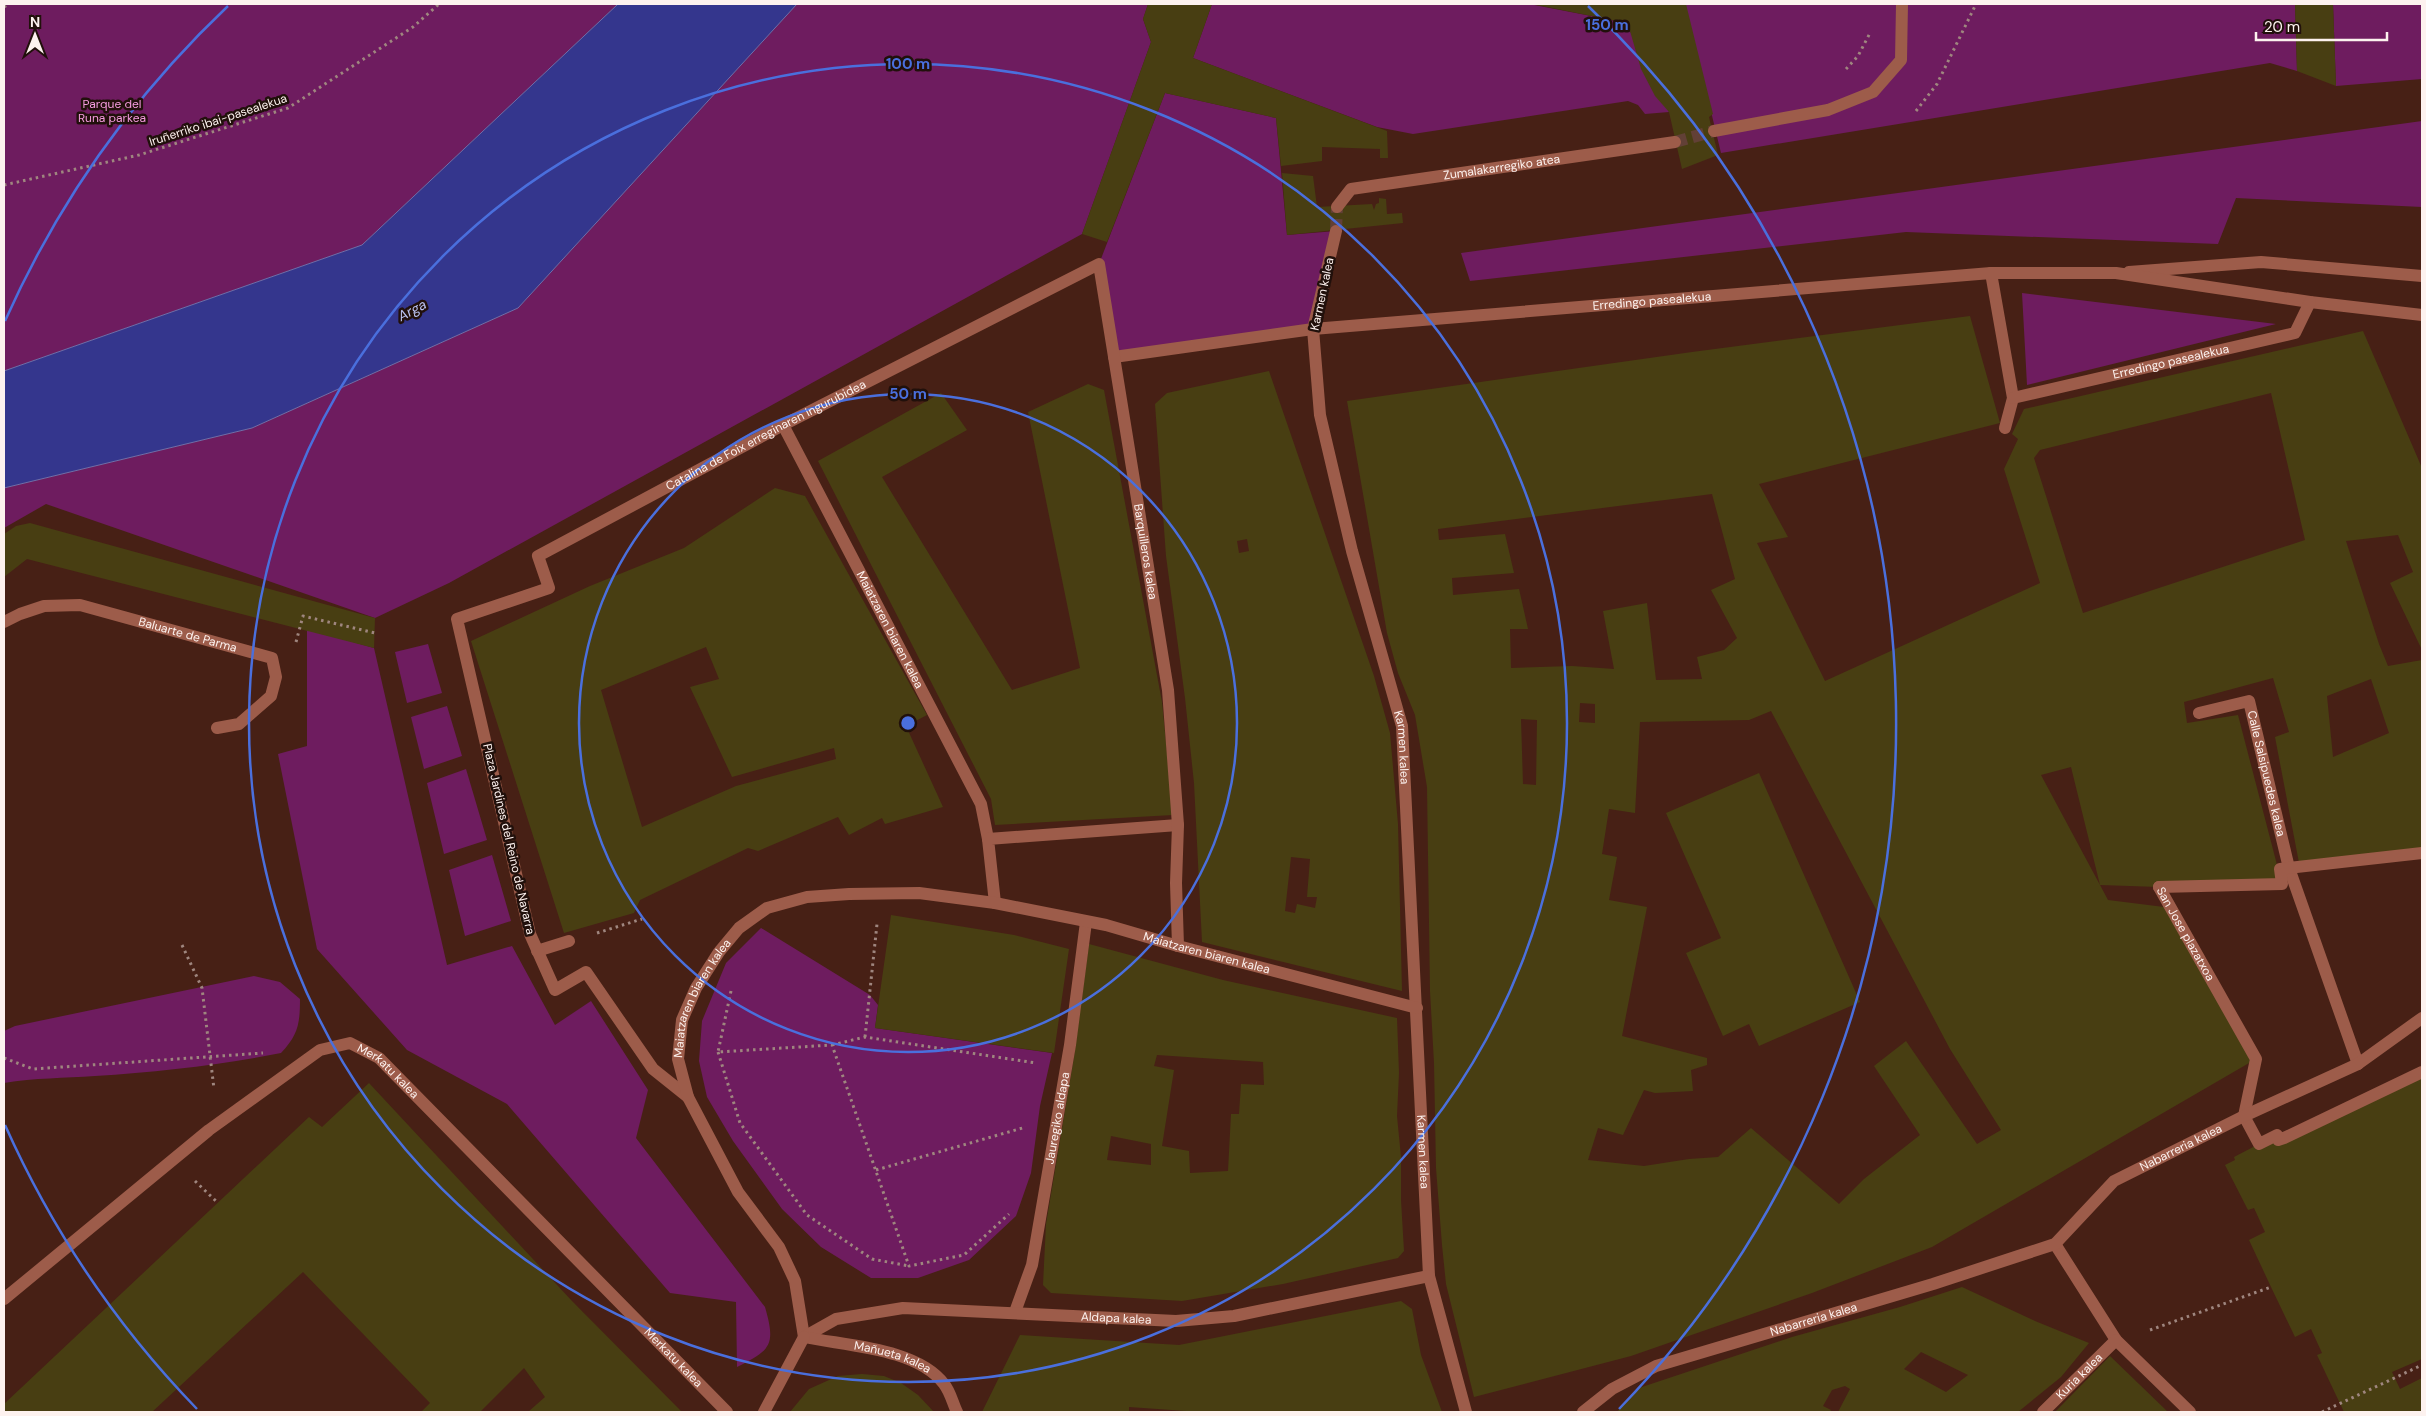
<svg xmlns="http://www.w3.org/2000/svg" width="2426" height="1416" viewBox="0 0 2426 1416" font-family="'DM Sans',sans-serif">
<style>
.green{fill:#6e1c5f}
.water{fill:#34368d;stroke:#706eaa}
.building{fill:#483e12;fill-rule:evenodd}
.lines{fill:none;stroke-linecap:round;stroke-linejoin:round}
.street-tunnel{stroke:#624036;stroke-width:12;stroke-dasharray:12 6;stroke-linecap:butt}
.path{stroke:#9f867f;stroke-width:3;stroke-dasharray:2.5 4;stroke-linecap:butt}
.lane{stroke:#9d5c4a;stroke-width:12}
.street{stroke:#9d5c4a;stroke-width:12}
.ring{fill:none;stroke:#4a6fdd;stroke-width:2.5}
.labels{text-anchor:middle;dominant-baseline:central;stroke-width:5;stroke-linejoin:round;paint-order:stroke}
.park-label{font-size:12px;fill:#f59bdf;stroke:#21100b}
.street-label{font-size:12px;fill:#fdf2ef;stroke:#21100b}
.water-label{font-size:14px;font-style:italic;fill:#bbc4f4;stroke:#21100b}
.centre{fill:#4a6fdd;stroke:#21100b;stroke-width:2.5}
.ring-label{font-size:15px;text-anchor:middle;font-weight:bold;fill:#4a6fdd;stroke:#21100b;stroke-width:5;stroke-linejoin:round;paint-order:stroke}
</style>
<rect width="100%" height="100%" fill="#472015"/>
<path class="green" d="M4 4H618L362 245 4 371Z
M797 4H1148L1143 19 1151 42 1082 234 449 583 375 618 46 504 4 528V488L252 428 518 308Z
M1212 4H1529L1612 20 1630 31 1669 112 1645 114 1638 105 1628 101 1413 134 1377 127 1193 58Z
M1685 4H2295L2297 71 2270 63 1721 153Z
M2333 4H2422V79L2336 86Z
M1165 93 1276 118 1287 235 1336 231 1313 329 1114 357 1099 264Z
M2422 121V207L2236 198 2218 244 1906 232 1470 281 1461 253Z
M2022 293 2276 324 2027 385Z
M307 629 374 648 447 965 512 946 555 1025 591 1001 648 1090 636 1138 765 1307C776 1345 771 1350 737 1367L736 1302 670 1293 507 1104 407 1050 317 949 278 754 307 746Z
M428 644 442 693 407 703 395 652Z
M447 706 462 756 424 769 411 717Z
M466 769 487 840 444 854 427 783Z
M492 855 511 921 465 936 449 870Z
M761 928 870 995 878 1005 875 1028 1052 1053 1040 1106 1031 1173 1016 1216 969 1260 918 1278H871L821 1247 782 1209 733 1141 707 1097 699 1061 702 1021 726 963Z
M254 976 280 982 300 999C300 1024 298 1035 281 1053 221 1065 157 1072 95 1076 64 1078 35 1078 4 1083V1031L15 1026Z"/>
<path class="water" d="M618 4H797L518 308 252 428 4 488V371L362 245Z"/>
<path class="building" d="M1148 4H1212L1193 58 1387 131 1388 158H1380V149L1322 147V161L1281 166 1276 118 1165 93 1107 242 1082 234 1151 42 1143 19Z
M1532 4H1686L1713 114 1709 117 1718 155 1682 169 1669 112 1655 96 1641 69 1630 31 1612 20Z
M2295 4H2333L2336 86 2297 71Z
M1282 173 1313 176 1317 207 1372 204 1374 210 1376 204 1379 203V198L1386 199 1387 214 1402 213 1403 223 1287 235Z
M1970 316 2000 423 1759 484 1788 537 1757 543 1825 681 2040 583 2004 469 2018 439 2012 434 2024 409 2363 331 2422 468V650L2390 583 2413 572 2398 535 2346 541 2379 644 2388 666 2422 660V853L2300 868 2275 737 2289 732 2273 678 2184 702 2187 723 2238 715 2282 884 2159 887 2100 885 2108 900 2172 908 2256 1059 1932 1247 1812 1293 1631 1356 1474 1397 1446 1284 1442 1245 1436 1168 1434 1063 1430 991 1427 787 1415 715 1398 673 1387 633 1347 401 1692 352ZM2271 393 2305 540 2083 613 2034 458 2040 450ZM1712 494 1735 579 1711 590 1737 638 1724 650 1697 657 1702 679 1656 680 1647 603 1603 611 1614 669 1572 666 1511 668 1510 629H1528L1519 589 1453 595 1452 578 1514 573 1505 534 1439 540 1438 529ZM2371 679 2389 733 2333 757 2327 696ZM1580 703 1595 704V723L1579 722ZM1771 711 1950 1049 2001 1130 1977 1144 1906 1041 1874 1066 1920 1135 1864 1179 1839 1204 1751 1128 1718 1157 1689 1159 1644 1166 1588 1160 1598 1128 1623 1135 1644 1090 1655 1093 1693 1091 1691 1070 1707 1065V1058L1622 1036 1647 907 1609 900 1617 857 1602 854 1609 809 1635 813 1640 722 1749 720ZM1521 719 1537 720 1536 785 1523 784ZM2071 767 2100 885 2041 775Z
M1269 371 1374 676 1390 733 1398 824 1402 991 1202 942 1194 783 1185 698 1166 556 1155 404 1167 393ZM1247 539 1249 551 1239 553 1237 541ZM1291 857 1310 859 1307 897H1317L1315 908 1297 904 1295 913 1285 911Z
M1088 384 1104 390 1162 702 1173 815 995 825 991 799 818 461 941 393 967 430 882 477 1012 690 1080 668 1028 412Z
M775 488 805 496 927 715 906 726 943 807 885 824 882 818 849 835 838 817 758 851 748 848 640 900 634 913 564 933 471 641 590 586 684 548ZM706 647 719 679 690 687 732 777 834 748 836 759 736 786 642 827 601 690Z
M30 523 375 618 374 648 27 559 4 577V534L16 526Z
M1759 773 1860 1002 1759 1046 1749 1024 1723 1036 1686 953 1721 938 1666 813Z
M891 915 1014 935 1069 949 1054 1053 875 1028Z
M1089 944 1223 980 1397 1018 1399 1073 1397 1116 1401 1157V1200L1404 1251 1398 1258 1283 1284 1182 1301 1051 1293 1043 1285 1046 1224 1074 1057ZM1157 1055 1263 1062 1264 1085 1241 1084 1239 1114H1231L1228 1171 1190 1173 1189 1151 1162 1146 1174 1070 1154 1066ZM1111 1136 1151 1144V1165L1107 1160Z
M2422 1072V1359L2392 1372 2400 1389 2422 1378V1412H2344L2317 1355 2322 1353 2311 1329 2295 1337 2271 1287 2249 1240 2265 1232 2254 1208 2248 1210 2225 1165 2235 1160 2234 1157 2259 1144Z
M369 1083 572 1301 682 1412H528L545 1397 524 1368 480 1412H421L430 1403 303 1272 152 1412H4V1404L309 1117 322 1127Z
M1962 1287 2035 1321 2089 1343 2061 1377 2018 1412H1838L1850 1389 1845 1386 1832 1390 1823 1406 1831 1410 1830 1412H1617L1639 1388 1792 1337 1900 1307ZM1921 1352 1968 1375 1946 1392 1904 1369Z
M1401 1301 1412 1309 1421 1355 1442 1412H1200L1129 1407V1412H982L1020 1335 1179 1345Z
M2110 1356 2168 1412H2055Z
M862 1374 884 1376 901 1383 918 1395 934 1412H790L809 1389 838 1376Z"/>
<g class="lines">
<path class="street-tunnel" d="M1675 142 1714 131
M1336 231 1337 207"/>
<path class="path" d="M4 7 9 4
M1846 69 1858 56 1870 33
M1916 111 1937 84 1976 4
M4 185 139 155 288 108 413 27 439 4
M296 642 303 616 375 633
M597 933 642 919
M182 945 202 988 214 1089
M731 991 718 1052 832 1045 909 1266 964 1255 1009 1214
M865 1037 877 924
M832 1045 865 1037 1036 1063
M718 1052 740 1123 807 1215 872 1259 909 1266
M4 1058 33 1069 263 1053
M876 1170 1026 1127
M195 1181 218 1203
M2150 1330 2271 1287
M2322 1412 2422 1365"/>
<path class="lane" d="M2129 272 2261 262 2422 276"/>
<g class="street">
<path d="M1714 131 1828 110 1873 92 1901 60 1902 4"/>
<path id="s1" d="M1337 207 1351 189 1675 142"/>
<path id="s2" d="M1336 231 1313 329 1320 415 1352 551 1402 726 1429 1276 1466 1412"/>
<path d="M1991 273 2013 398 2005 428"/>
<path id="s3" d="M1114 357 1313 329 1991 273H2116L2310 302 2422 315"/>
<path id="s4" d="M2013 398 2295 333 2310 302"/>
<path id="s5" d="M783 425 981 804 988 839"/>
<path id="s6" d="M4 622 20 614 44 606 80 605 272 658 276 677 271 696 239 724 217 728"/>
<path id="s7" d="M2199 713 2249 701 2289 868 2358 1064"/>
<path id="s8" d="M2159 887 2256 1059 2244 1116 2259 1144 2277 1135 2278 1140 2284 1138 2422 1072"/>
<path d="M2159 887 2282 884 2280 869 2422 853"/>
<path d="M995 903 988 839 1178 825"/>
<path d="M537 951 569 941"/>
<path id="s9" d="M688 1097 653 1069 586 972 555 990 530 934 457 619 549 588 538 556 783 425 1099 264 1168 690 1178 825 1176 883 1178 946"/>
<path d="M2055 1244 2116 1340 2190 1412"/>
<path id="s10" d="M4 1299 209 1130 320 1050 350 1043 379 1058 727 1412"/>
<path id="s11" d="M1015 1312 1032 1265 1070 1045 1086 922"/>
<path id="s12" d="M804 1337 795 1281 779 1247 738 1192 688 1097 678 1059 682 1020 696 988 719 952 739 928 767 908 807 897 849 894 919 893 995 903 1106 925 1178 946 1417 1008"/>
<path id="s13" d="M804 1337 836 1319 903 1308 1176 1321 1234 1316 1429 1276"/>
<path id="s14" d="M804 1337C847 1346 917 1348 944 1384 950 1391 953 1404 957 1412"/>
<path d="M764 1412 804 1337"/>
<path id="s15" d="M1583 1412 1612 1389 1656 1366 1933 1284 2055 1244 2114 1181 2244 1116 2358 1064 2422 1018"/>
<path id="s16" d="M2043 1412 2116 1340"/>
</g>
</g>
<g class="ring">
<circle cx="908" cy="723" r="329"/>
<circle cx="908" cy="723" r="659"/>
<path d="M197 1409A988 988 0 0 1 5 1125M5 321A988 988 0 0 1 228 6M1588 6A988 988 0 0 1 1619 1409"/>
</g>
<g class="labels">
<g class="park-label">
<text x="112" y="104">Parque del<tspan x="112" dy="14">Runa parkea</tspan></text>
</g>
<g class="street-label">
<text transform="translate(218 120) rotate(-18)">Iruñerriko ibai-pasealekua</text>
<text stroke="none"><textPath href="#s1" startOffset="175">Zumalakarregiko atea</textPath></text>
<text transform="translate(1322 294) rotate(-78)">Karmen kalea</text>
<text stroke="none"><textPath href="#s3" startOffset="541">Erredingo pasealekua</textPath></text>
<text stroke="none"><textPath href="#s4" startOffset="162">Erredingo pasealekua</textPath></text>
<text stroke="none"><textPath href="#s9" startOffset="972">Catalina de Foix erreginaren ingurubidea</textPath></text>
<text stroke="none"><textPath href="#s9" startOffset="1638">Barquilleros kalea</textPath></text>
<text stroke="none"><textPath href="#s5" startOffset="231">Maiatzaren biaren kalea</textPath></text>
<text stroke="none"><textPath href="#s6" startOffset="191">Baluarte de Parma</textPath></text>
<text stroke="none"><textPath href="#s2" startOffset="530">Karmen kalea</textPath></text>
<text stroke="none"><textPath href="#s7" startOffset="126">Calle Salsipuedes kalea</textPath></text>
<text transform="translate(509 839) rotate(77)">Plaza Jardines del Reino de Navarra</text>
<text stroke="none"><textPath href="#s8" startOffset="54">San Jose plazatxoa</textPath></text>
<text stroke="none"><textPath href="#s12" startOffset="940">Maiatzaren biaren kalea</textPath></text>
<text stroke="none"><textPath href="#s12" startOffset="376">Maiatzaren biaren kalea</textPath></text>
<text stroke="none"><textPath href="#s10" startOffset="481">Merkatu kalea</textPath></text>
<text stroke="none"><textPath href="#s11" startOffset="199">Jauregiko aldapa</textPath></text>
<text stroke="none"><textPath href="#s15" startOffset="665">Nabarreria kalea</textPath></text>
<text stroke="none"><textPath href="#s2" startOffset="935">Karmen kalea</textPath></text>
<text stroke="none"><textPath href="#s13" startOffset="318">Aldapa kalea</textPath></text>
<text stroke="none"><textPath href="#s15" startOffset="251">Nabarreria kalea</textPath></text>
<text stroke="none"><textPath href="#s10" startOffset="886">Merkatu kalea</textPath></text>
<text stroke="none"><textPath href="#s14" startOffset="91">Mañueta kalea</textPath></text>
<text stroke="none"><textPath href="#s16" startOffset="51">Kuria kalea</textPath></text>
</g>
<g class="water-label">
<text transform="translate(412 310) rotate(-28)">Arga</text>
</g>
</g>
<circle cx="908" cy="723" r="8" class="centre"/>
<g class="ring-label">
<text x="1607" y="30">150 m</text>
<text x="908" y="69">100 m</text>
<text x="908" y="399">50 m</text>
</g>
<rect width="2426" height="1416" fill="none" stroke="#fdf2ef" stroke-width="10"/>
<g transform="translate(35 35)" stroke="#21100b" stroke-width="4" paint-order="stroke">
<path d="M0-4L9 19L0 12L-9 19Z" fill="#fdf2ef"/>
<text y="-8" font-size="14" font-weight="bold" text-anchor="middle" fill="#fdf2ef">N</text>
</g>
<path d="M2256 32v8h131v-8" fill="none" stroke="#fdf2ef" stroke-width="2.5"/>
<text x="2264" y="32" font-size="15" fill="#fdf2ef" stroke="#21100b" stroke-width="4" paint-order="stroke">20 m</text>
</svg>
